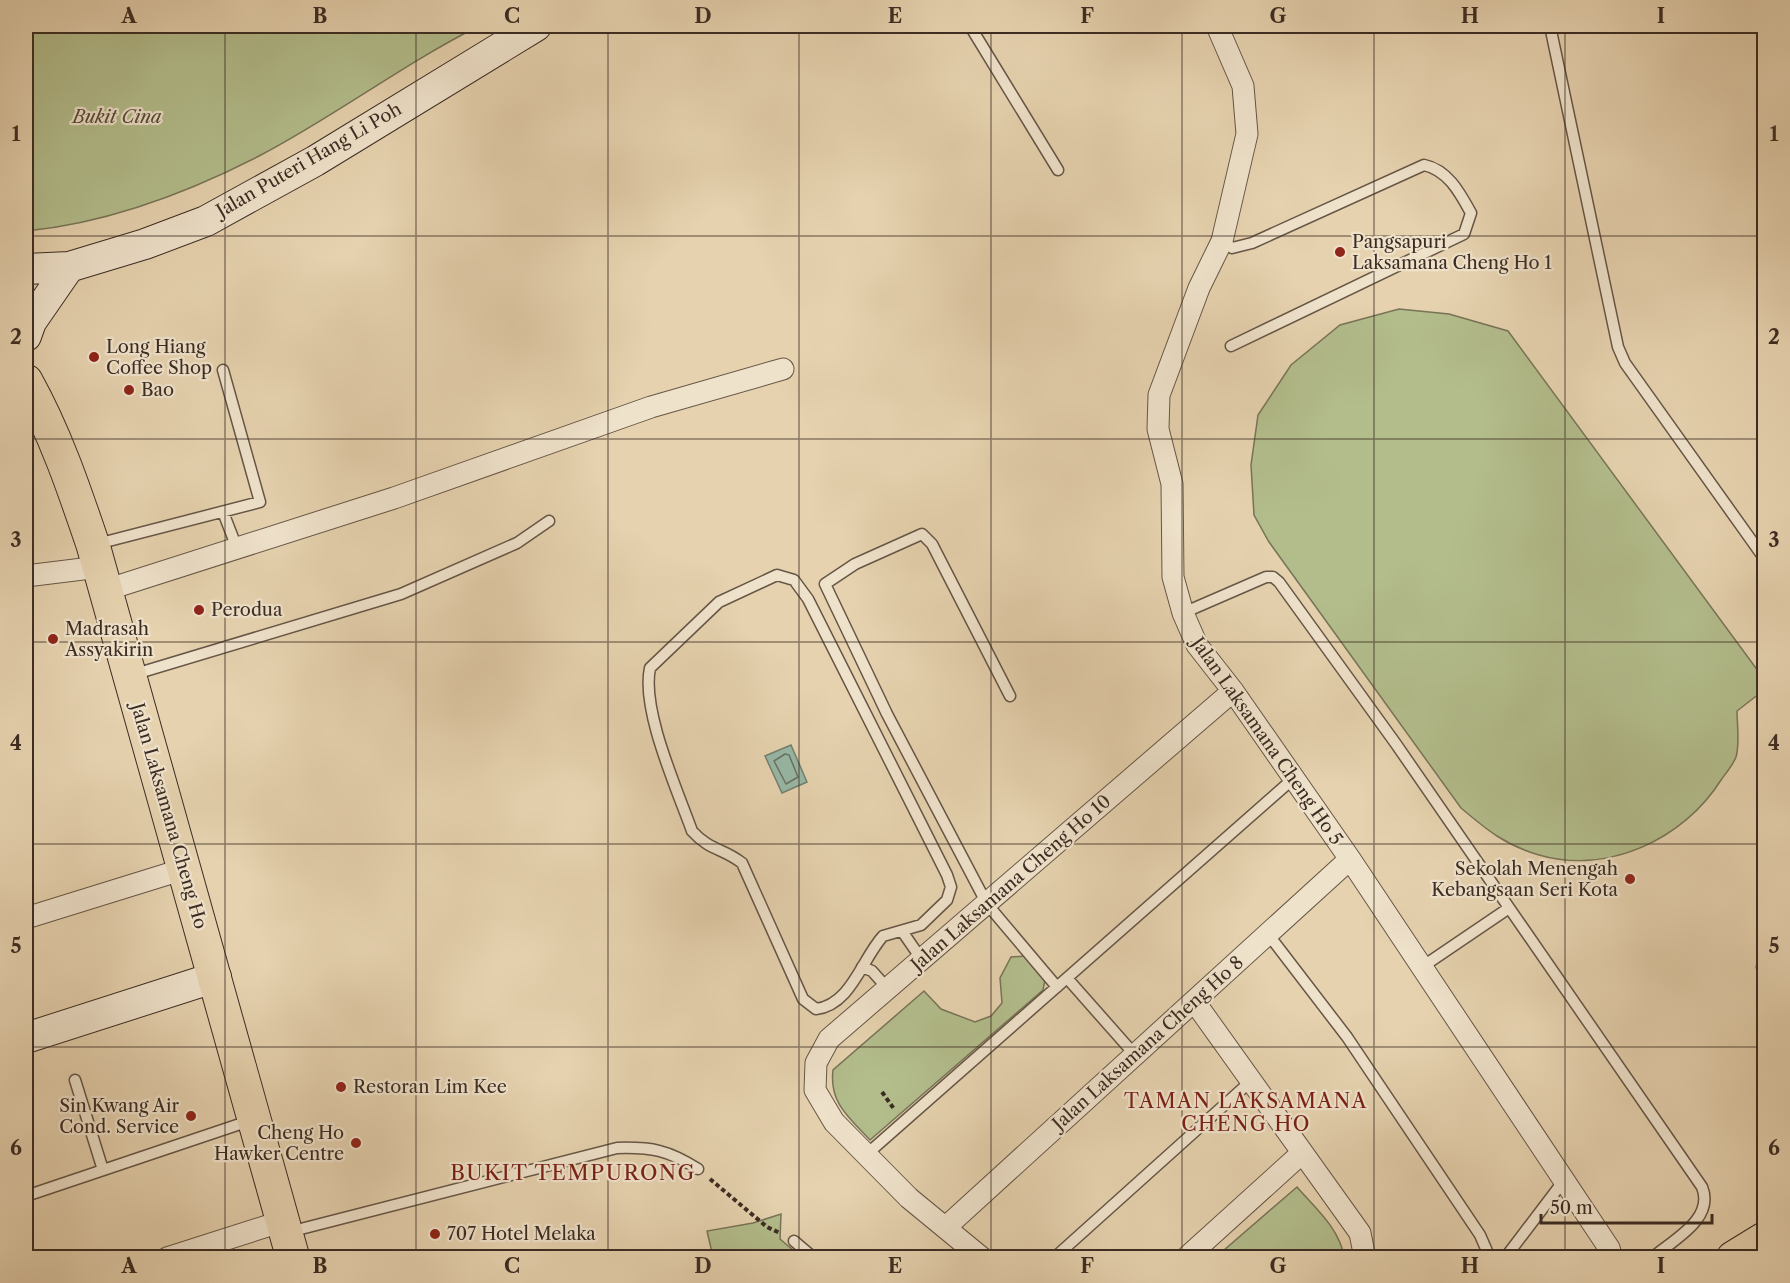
<svg xmlns="http://www.w3.org/2000/svg" width="1790" height="1283" viewBox="0 0 1790 1283" font-family="'Libre Caslon Text',serif">
<style>
.green{fill:#b3bd8c;stroke:#787458;stroke-width:1.5}
.water{fill:#97b8a6;stroke:#738072;stroke-width:1.5}
.lines{fill:none;stroke-linecap:round;stroke-linejoin:round}
.shore{stroke:#6a7264;stroke-width:1.5}
.lane-casing{stroke:#665646;stroke-width:13}
.street-casing{stroke:#665646;stroke-width:23}
.secondary-casing{stroke:#3c2c23;stroke-width:32}
.primary-casing{stroke:#3c2c23;stroke-width:35}
.path{stroke:#3c2c23;stroke-width:4;stroke-dasharray:4.5 3;stroke-linecap:butt}
.lane{stroke:#efe2cb;stroke-width:10}
.street{stroke:#efe2cb;stroke-width:21}
.secondary{stroke:#efe2cb;stroke-width:30}
.primary{stroke:#e6d2af;stroke-width:33}
.grid{fill:none;stroke:#3c2c23;stroke-width:1.5;stroke-opacity:0.55}
.poi-dot{fill:#8f2418;stroke:#efe2cb;stroke-width:2}
.labels{text-anchor:middle;dominant-baseline:central;stroke-width:4.5;stroke-linejoin:round;paint-order:stroke}
.park-label{font-size:18px;font-style:italic;fill:#544938;stroke:#efe2cb}
.street-label{font-size:18px;fill:#3c2c23;stroke:#efe2cb}
.poi-label{font-size:18px;fill:#3c2c23;stroke:#efe2cb;text-anchor:start}
.neighbourhood-label{font-size:20px;letter-spacing:1.5px;fill:#7a1f14;stroke:#efe2cb}
.quarter-label{font-size:21px;letter-spacing:1.5px;fill:#7a1f14;stroke:#efe2cb}
.neatline{fill:none;stroke:#3c2c23;stroke-width:2}
.grid-label{font-size:20px;text-anchor:middle;font-weight:bold;fill:#3c2c23}
</style>
<rect width="100%" height="100%" fill="#e6d2af"/>
<filter id="stains"><feTurbulence type="fractalNoise" baseFrequency=".00333" numOctaves="4"/><feColorMatrix values="0 0 0 0 .2 0 0 0 0 .09 0 0 0 0 .02 0 0 0 .5 -.17"/></filter>
<radialGradient id="worn" r=".72"><stop offset=".6" stop-color="#630" stop-opacity="0"/><stop offset="1" stop-color="#630" stop-opacity=".3"/></radialGradient>
<path class="green" d="M26 26H479C403 64 334 117 259 156 185 194 108 223 26 231Z
M1399 309 1449 314 1508 331 1764 679V690L1737 711C1737 724 1740 744 1736 757 1733 765 1726 773 1721 780 1684 839 1608 875 1539 855 1505 845 1487 830 1461 808L1269 542 1254 515 1251 465 1258 415 1291 365 1340 325Z
M1025 956 1045 980 1043 990 870 1140C849 1117 829 1103 833 1070L924 991 941 1009 975 1022 991 1016 1002 1003 1000 978 1011 957Z
M1297 1187C1315 1208 1340 1229 1344 1257H1216Z
M781 1214 780 1239 801 1257H713L707 1231 753 1223Z"/>
<path class="water" d="M791 745 807 782 782 793 765 756Z"/>
<g class="lines">
<path class="shore" d="M785 754 789 755 798 777 786 784 774 761Z"/>
<defs>
<path id="lane" d="M970 26 1058 170
M1550 26 1618 347 1625 363 1764 558
M1222 241 1232 248 1252 243 1424 165C1448 170 1460 193 1471 213L1464 234 1231 346
M223 512 237 548
M97 544 260 502 223 370
M777 575 794 580 808 599 947 875 951 887 947 900 921 925 883 936C862 959 851 1005 816 1009L803 999 742 863C723 848 710 851 692 831 677 789 641 710 650 668L719 602Z
M1183 613 1266 577H1273L1279 582 1396 744 1702 1187C1715 1219 1673 1240 1652 1258
M132 675 401 594 517 543 549 521
M1010 696 932 544 922 534 855 564 825 584 887 714 987 904 1057 987
M902 931 922 960
M1268 934 1347 1037 1480 1235 1490 1258
M862 967 872 971 888 989
M1422 967 1509 908
M1762 967 1764 970
M1067 978 1135 1055
M75 1080 103 1170
M867 1154 1294 778
M26 1196 252 1120
M289 1232 617 1148C652 1147 668 1150 698 1169
M794 1241 814 1258
M1054 1258 1251 1081
M1505 1258 1565 1179"/>
<path id="street" d="M1217 26 1243 86 1247 134 1222 241 1199 288 1159 395 1158 429 1172 484 1173 577 1183 613 1197 645 1233 691 1350 859 1609 1248 1612 1258
M26 576 99 567
M106 590 394 498 651 407 783 369
M26 918 184 869
M1194 1001 1360 1233 1365 1258
M946 1227 1350 859
M167 1258 283 1221
M982 1258 909 1198 834 1122 815 1090 816 1063 829 1039 1233 691
M1186 1258 1302 1153"/>
<path id="secondary" d="M26 269 69 267 145 244 206 221 315 161 536 26
M26 336 31 322 69 267
M26 1038 216 977"/>
<path id="primary" d="M26 381C55 433 74 489 93 545L293 1258
M1733 1258 1764 1239"/>
</defs>
<use href="#lane" class="lane-casing"/>
<use href="#street" class="street-casing"/>
<use href="#secondary" class="secondary-casing"/>
<use href="#primary" class="primary-casing"/>
<path class="path" d="M882 1092 894 1109
M710 1179 767 1227 780 1233"/>
<use href="#lane" class="lane"/>
<use href="#street" class="street"/>
<use href="#secondary" class="secondary"/>
<use href="#primary" class="primary"/>
</g>
<path class="grid" d="M225 26V1258M416 26V1258M608 26V1258M799 26V1258M991 26V1258M1182 26V1258M1374 26V1258M1565 26V1258M26 236H1764M26 439H1764M26 642H1764M26 844H1764M26 1047H1764"/>
<g class="poi-dot">
<circle cx="1340" cy="252" r="6"/>
<circle cx="94" cy="357" r="6"/>
<circle cx="129" cy="390" r="6"/>
<circle cx="199" cy="610" r="6"/>
<circle cx="53" cy="639" r="6"/>
<circle cx="1630" cy="879" r="6"/>
<circle cx="341" cy="1087" r="6"/>
<circle cx="191" cy="1116" r="6"/>
<circle cx="356" cy="1143" r="6"/>
<circle cx="435" cy="1234" r="6"/>
</g>
<g class="labels">
<g class="park-label">
<text x="117" y="117">Bukit Cina</text>
</g>
<g class="street-label">
<text transform="translate(309 160) rotate(-30)">Jalan Puteri Hang Li Poh</text>
<text transform="translate(1267 741) rotate(55)">Jalan Laksamana Cheng Ho 5</text>
<text transform="translate(169 816) rotate(74)">Jalan Laksamana Cheng Ho</text>
<text transform="translate(1011 883) rotate(-41)">Jalan Laksamana Cheng Ho 10</text>
<text transform="translate(1148 1043) rotate(-42)">Jalan Laksamana Cheng Ho 8</text>
</g>
<g class="poi-label">
<text x="1352" y="242">Pangsapuri<tspan x="1352" dy="21">Laksamana Cheng Ho 1</tspan></text>
<text x="106" y="347">Long Hiang<tspan x="106" dy="21">Coffee Shop</tspan></text>
<text x="141" y="390">Bao</text>
<text x="211" y="610">Perodua</text>
<text x="65" y="629">Madrasah<tspan x="65" dy="21">Assyakirin</tspan></text>
<text x="1618" y="869" text-anchor="end">Sekolah Menengah<tspan x="1618" dy="21">Kebangsaan Seri Kota</tspan></text>
<text x="353" y="1087">Restoran Lim Kee</text>
<text x="179" y="1106" text-anchor="end">Sin Kwang Air<tspan x="179" dy="21">Cond. Service</tspan></text>
<text x="344" y="1133" text-anchor="end">Cheng Ho<tspan x="344" dy="21">Hawker Centre</tspan></text>
<text x="447" y="1234">707 Hotel Melaka</text>
</g>
<g class="neighbourhood-label">
<text x="1246" y="1101">TAMAN LAKSAMANA<tspan x="1246" dy="23">CHENG HO</tspan></text>
</g>
<g class="quarter-label">
<text x="573" y="1172">BUKIT TEMPURONG</text>
</g>
</g>
<rect width="1790" height="1283" fill="none" stroke="#e6d2af" stroke-width="66"/>
<path d="M1541 1214v9h171v-9" fill="none" stroke="#3c2c23" stroke-width="3"/>
<text x="1550" y="1214" font-size="18" fill="#3c2c23" stroke="#efe2cb" stroke-width="4.5" paint-order="stroke">50 m</text>
<rect x="33" y="33" width="1724" height="1217" class="neatline"/>
<g class="grid-label">
<text x="129" y="23">A</text>
<text x="320" y="23">B</text>
<text x="512" y="23">C</text>
<text x="703" y="23">D</text>
<text x="895" y="23">E</text>
<text x="1087" y="23">F</text>
<text x="1278" y="23">G</text>
<text x="1470" y="23">H</text>
<text x="1661" y="23">I</text>
<text x="16" y="141">1</text>
<text x="1774" y="141">1</text>
<text x="16" y="344">2</text>
<text x="1774" y="344">2</text>
<text x="16" y="547">3</text>
<text x="1774" y="547">3</text>
<text x="16" y="750">4</text>
<text x="1774" y="750">4</text>
<text x="16" y="953">5</text>
<text x="1774" y="953">5</text>
<text x="16" y="1155">6</text>
<text x="1774" y="1155">6</text>
<text x="129" y="1273">A</text>
<text x="320" y="1273">B</text>
<text x="512" y="1273">C</text>
<text x="703" y="1273">D</text>
<text x="895" y="1273">E</text>
<text x="1087" y="1273">F</text>
<text x="1278" y="1273">G</text>
<text x="1470" y="1273">H</text>
<text x="1661" y="1273">I</text>
</g>
<rect width="100%" height="100%" filter="url(#stains)"/>
<rect width="100%" height="100%" fill="url(#worn)"/>
</svg>
